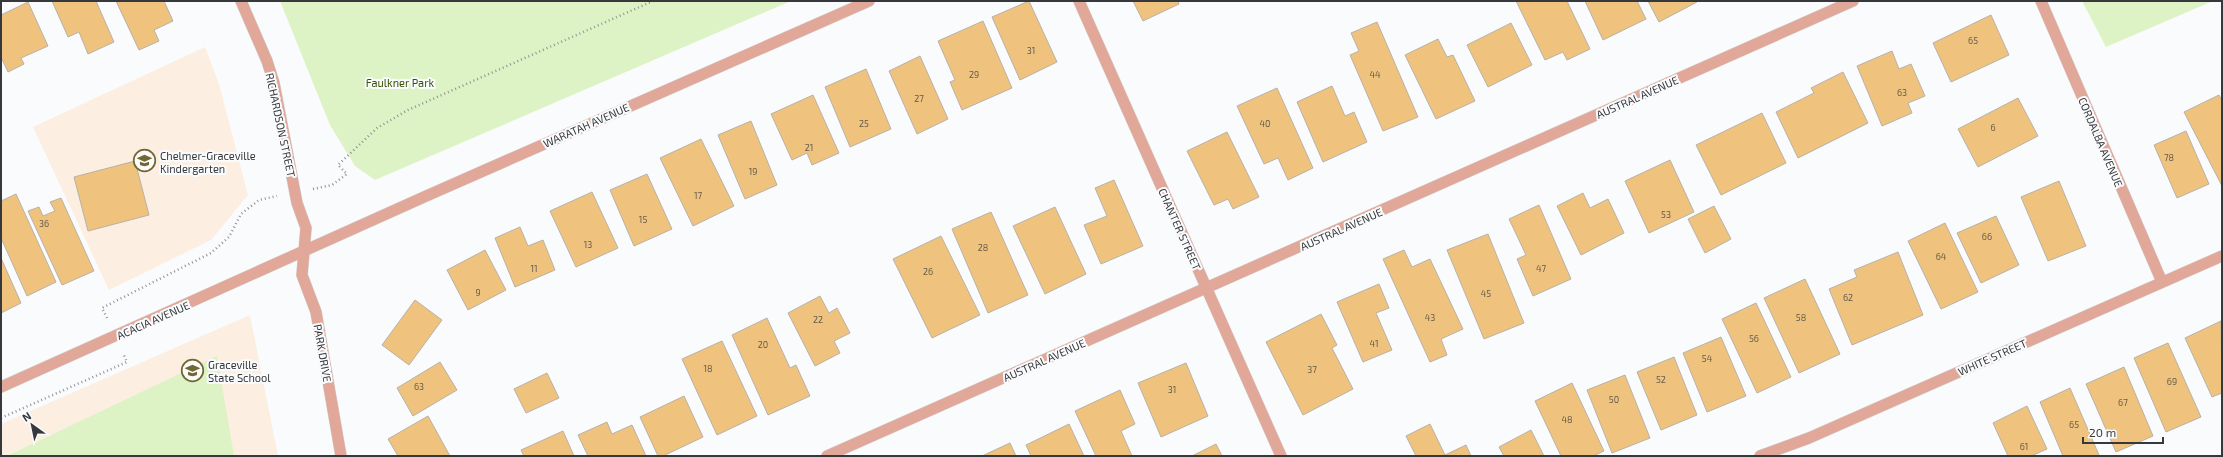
<svg xmlns="http://www.w3.org/2000/svg" width="2223" height="457" viewBox="0 0 2223 457" font-family="'Exo 2',sans-serif">
<style>
.education{fill:#fceee0}
.green{fill:#ddf3c5}
.building{fill:#efc37e;stroke:#b8b1a7}
.lines{fill:none;stroke-linecap:round;stroke-linejoin:round}
.minor-casing{stroke:#d7d8da;stroke-width:12}
.path{stroke:#919396;stroke-width:2.5;stroke-dasharray:1 3;stroke-linecap:butt}
.minor{stroke:#e1a799;stroke-width:11}
.labels{text-anchor:middle;dominant-baseline:central;stroke-width:4;stroke-linejoin:round;paint-order:stroke}
.number-label{font-size:9px;fill:#645b4c}
.park-label{font-size:11px;fill:#365100;stroke:#fafbfd}
.street-label{font-size:11px;fill:#36383c;stroke:#fafbfd}
.poi-label{font-size:11px;fill:#36383c;stroke:#fafbfd;text-anchor:start}
</style>
<rect width="100%" height="100%" fill="#fafbfd"/>
<path class="education" d="M205 47 219 84 248 195 211 240 109 290 33 127Z
M250 315 278 456H1V424Z"/>
<path class="green" d="M280 1H791L375 180 355 166 330 125Z
M2082 1H2213L2106 47Z
M217 356 234 456H7Z"/>
<path class="building" d="M52 1H96L114 42 88 54 79 32 68 37Z
M116 1H164L173 21 154 30 159 41 139 50Z
M1029 1 1057 62 1020 80 992 17Z
M1133 1H1178L1179 4 1143 21Z
M1516 1H1567L1590 49 1567 60 1563 52 1545 60Z
M1585 1H1637L1646 19 1603 40Z
M1648 1H1697V2L1659 22Z
M28 2 48 46 21 58 24 64 8 72 1 57V15Z
M1991 15 2009 55 1951 82 1933 43Z
M983 21 1012 88 962 110 950 82 955 80 938 41Z
M1377 22 1418 117 1383 131 1350 55 1359 51 1351 33Z
M1511 23 1532 65 1488 87 1467 45Z
M1438 39 1447 57 1453 55 1475 101 1436 119 1405 55Z
M1892 51 1899 69 1911 64 1925 96 1908 103 1912 113 1882 126 1857 66Z
M920 56 948 119 917 134 889 71Z
M866 69 891 129 850 147 825 87Z
M1843 72 1868 123 1798 158 1776 112 1814 93 1811 88Z
M1332 86 1345 116 1354 112 1367 142 1323 162 1297 102Z
M1277 88 1313 168 1288 180 1278 158 1264 164 1237 106Z
M813 95 839 153 812 165 807 153 792 160 771 114Z
M2219 95 2222 101V186L2184 112Z
M2018 98 2038 136 1978 167 1958 129Z
M1762 113 1786 163 1721 195 1696 145Z
M751 121 777 185 745 199 718 135Z
M2186 131 2209 184 2177 198 2154 145Z
M1227 132 1259 197 1233 209 1228 199 1214 205 1187 151Z
M701 139 734 206 693 226 660 158Z
M1670 160 1694 212 1649 233 1625 181Z
M135 161 149 215 88 231 74 177Z
M647 174 672 229 634 246 610 190Z
M1114 180 1143 246 1101 264 1084 225 1107 216 1095 188Z
M2059 181 2086 246 2048 261 2021 197Z
M592 192 618 248 576 267 550 211Z
M1583 193 1590 208 1608 199 1624 233 1581 255 1557 206Z
M16 194 56 282 27 296 1 238V201Z
M61 198 94 271 62 285 28 211 39 207 43 216 55 211 50 202Z
M1539 205 1571 279 1533 296 1517 259 1526 255 1509 219Z
M1714 206 1731 239 1705 253 1688 219Z
M1055 207 1086 274 1045 294 1013 226Z
M991 212 1028 295 988 313 952 229Z
M1996 216 2019 265 1981 283 1957 233Z
M1945 223 1978 292 1941 309 1908 241Z
M520 227 528 246 543 240 555 270 515 287 495 238Z
M1488 234 1524 323 1484 339 1447 250Z
M941 236 980 315 932 338 893 259Z
M485 250 506 290 468 310 447 270Z
M1404 250 1412 267 1430 259 1463 329 1441 339 1447 355 1430 362 1383 259Z
M1898 252 1923 315 1852 345 1829 289 1857 277 1854 270Z
M1 258 21 303 1 313Z
M1805 279 1840 354 1799 373 1764 298Z
M1379 284 1389 308 1376 313 1392 350 1363 362 1337 302Z
M820 296 829 313 837 308 850 333 834 341 840 353 815 366 788 313Z
M415 300 442 320 409 365 382 345Z
M1756 303 1791 377 1757 393 1722 319Z
M1321 314 1337 345 1332 348 1353 389 1303 415 1266 342Z
M767 318 790 368 796 365 810 396 768 415 732 335Z
M2221 321 2222 393 2212 397 2185 338Z
M1721 337 1746 396 1707 412 1683 353Z
M722 341 757 416 717 435 682 359Z
M2168 343 2201 417 2166 432 2134 358Z
M1674 357 1697 415 1661 430 1637 372Z
M440 362 457 390 413 416 397 388Z
M1186 363 1208 416 1161 437 1138 383Z
M2124 367 2153 436 2116 452 2086 384Z
M547 373 559 398 526 413 514 389Z
M1625 375 1650 438 1612 453 1587 390Z
M1572 383 1604 451 1593 456H1561L1535 401Z
M2070 388 2099 455 2096 456H2063L2040 402Z
M1120 390 1135 424 1121 431 1132 456H1096L1075 411Z
M684 396 703 437 663 456H658L640 417Z
M2027 406 2047 449 2031 456H2008L1993 423Z
M428 416 450 456H398L388 439Z
M607 422 612 434 632 425 646 456H588L578 435Z
M1069 424 1084 456H1031L1026 445Z
M1430 424 1445 455 1466 445 1471 456H1416L1406 436Z
M1531 430 1544 456H1504L1499 447Z
M563 431 574 456H524L521 450Z
M1010 443 1016 456H982Z
M1216 444 1222 456H1192Z"/>
<g class="lines">
<defs>
<path id="minor" d="M241 1 267 61 274 83 297 203 306 228 302 275 316 312 341 456
M1079 1 1281 456
M2041 1 2162 282
M1 387 424 197 869 1
M827 456 1853 1
M1760 456 1809 438 2222 256"/>
</defs>
<use href="#minor" class="minor-casing"/>
<path class="path" d="M313 189 332 185 347 174 338 165 377 128 408 110 653 1
M107 318 102 308 211 253 229 237 241 214 259 200 277 196
M1 418 127 362 123 353"/>
<use href="#minor" class="minor"/>
</g>
<defs>
<symbol id="school-ring" viewBox="-11 -11 22 22"><circle r="9.5" fill="#fafbfd" stroke="#706733" stroke-width="1.5"/><path d="M0-5L7-2L0 1L-7-2ZM-4 1L0 2.5L4 1V4Q0 6-4 4Z" fill="#706733"/></symbol>
</defs>
<g fill-rule="evenodd">
<use href="#school-ring" x="132" y="148" width="25" height="25"/>
<use href="#school-ring" x="180" y="358" width="25" height="25"/>
</g>
<g class="labels">
<g class="number-label">
<text x="1973" y="40">65</text>
<text x="1031" y="50">31</text>
<text x="974" y="74">29</text>
<text x="1375" y="74">44</text>
<text x="1902" y="92">63</text>
<text x="919" y="98">27</text>
<text x="864" y="123">25</text>
<text x="1265" y="123">40</text>
<text x="1993" y="127">6</text>
<text x="809" y="147">21</text>
<text x="2169" y="157">78</text>
<text x="753" y="171">19</text>
<text x="698" y="195">17</text>
<text x="1666" y="214">53</text>
<text x="643" y="219">15</text>
<text x="44" y="223">36</text>
<text x="1987" y="236">66</text>
<text x="588" y="244">13</text>
<text x="983" y="247">28</text>
<text x="1941" y="256">64</text>
<text x="534" y="268">11</text>
<text x="1541" y="268">47</text>
<text x="928" y="271">26</text>
<text x="478" y="292">9</text>
<text x="1486" y="293">45</text>
<text x="1848" y="297">62</text>
<text x="1430" y="317">43</text>
<text x="1801" y="317">58</text>
<text x="818" y="319">22</text>
<text x="1754" y="338">56</text>
<text x="1374" y="343">41</text>
<text x="763" y="344">20</text>
<text x="1707" y="358">54</text>
<text x="708" y="368">18</text>
<text x="1312" y="369">37</text>
<text x="1661" y="379">52</text>
<text x="2172" y="381">69</text>
<text x="419" y="386">63</text>
<text x="1172" y="389">31</text>
<text x="1614" y="399">50</text>
<text x="2123" y="402">67</text>
<text x="1567" y="419">48</text>
<text x="2074" y="424">65</text>
<text x="2024" y="446">61</text>
</g>
<g class="park-label">
<text x="400" y="82">Faulkner Park</text>
</g>
<g class="street-label">
<text transform="translate(1637 97) rotate(-24)">AUSTRAL AVENUE</text>
<text transform="translate(281 125) rotate(78)">RICHARDSON STREET</text>
<text transform="translate(586 125) rotate(-24)">WARATAH AVENUE</text>
<text transform="translate(2101 142) rotate(67)">CORDALBA AVENUE</text>
<text transform="translate(1180 229) rotate(66)">CHANTER STREET</text>
<text transform="translate(1341 229) rotate(-24)">AUSTRAL AVENUE</text>
<text transform="translate(153 320) rotate(-24)">ACACIA AVENUE</text>
<text transform="translate(323 353) rotate(80)">PARK DRIVE</text>
<text transform="translate(1992 357) rotate(-24)">WHITE STREET</text>
<text transform="translate(1044 360) rotate(-24)">AUSTRAL AVENUE</text>
</g>
<g class="poi-label">
<text x="160" y="155">Chelmer-Graceville<tspan x="160" dy="13">Kindergarten</tspan></text>
<text x="208" y="364">Graceville<tspan x="208" dy="13">State School</tspan></text>
</g>
</g>
<rect width="2223" height="457" fill="none" stroke="#36383c" stroke-width="4"/>
<g transform="translate(32 425) rotate(327)" stroke="#fafbfd" stroke-width="3" paint-order="stroke">
<path d="M0-3L7 15L0 10L-7 15Z" fill="#36383c"/>
<text y="-6" font-size="11" font-weight="bold" text-anchor="middle" fill="#36383c">N</text>
</g>
<path d="M2083 437v6h80v-6" fill="none" stroke="#36383c" stroke-width="2"/>
<text x="2089" y="437" font-size="12" fill="#36383c" stroke="#fafbfd" stroke-width="3" paint-order="stroke">20 m</text>
</svg>
